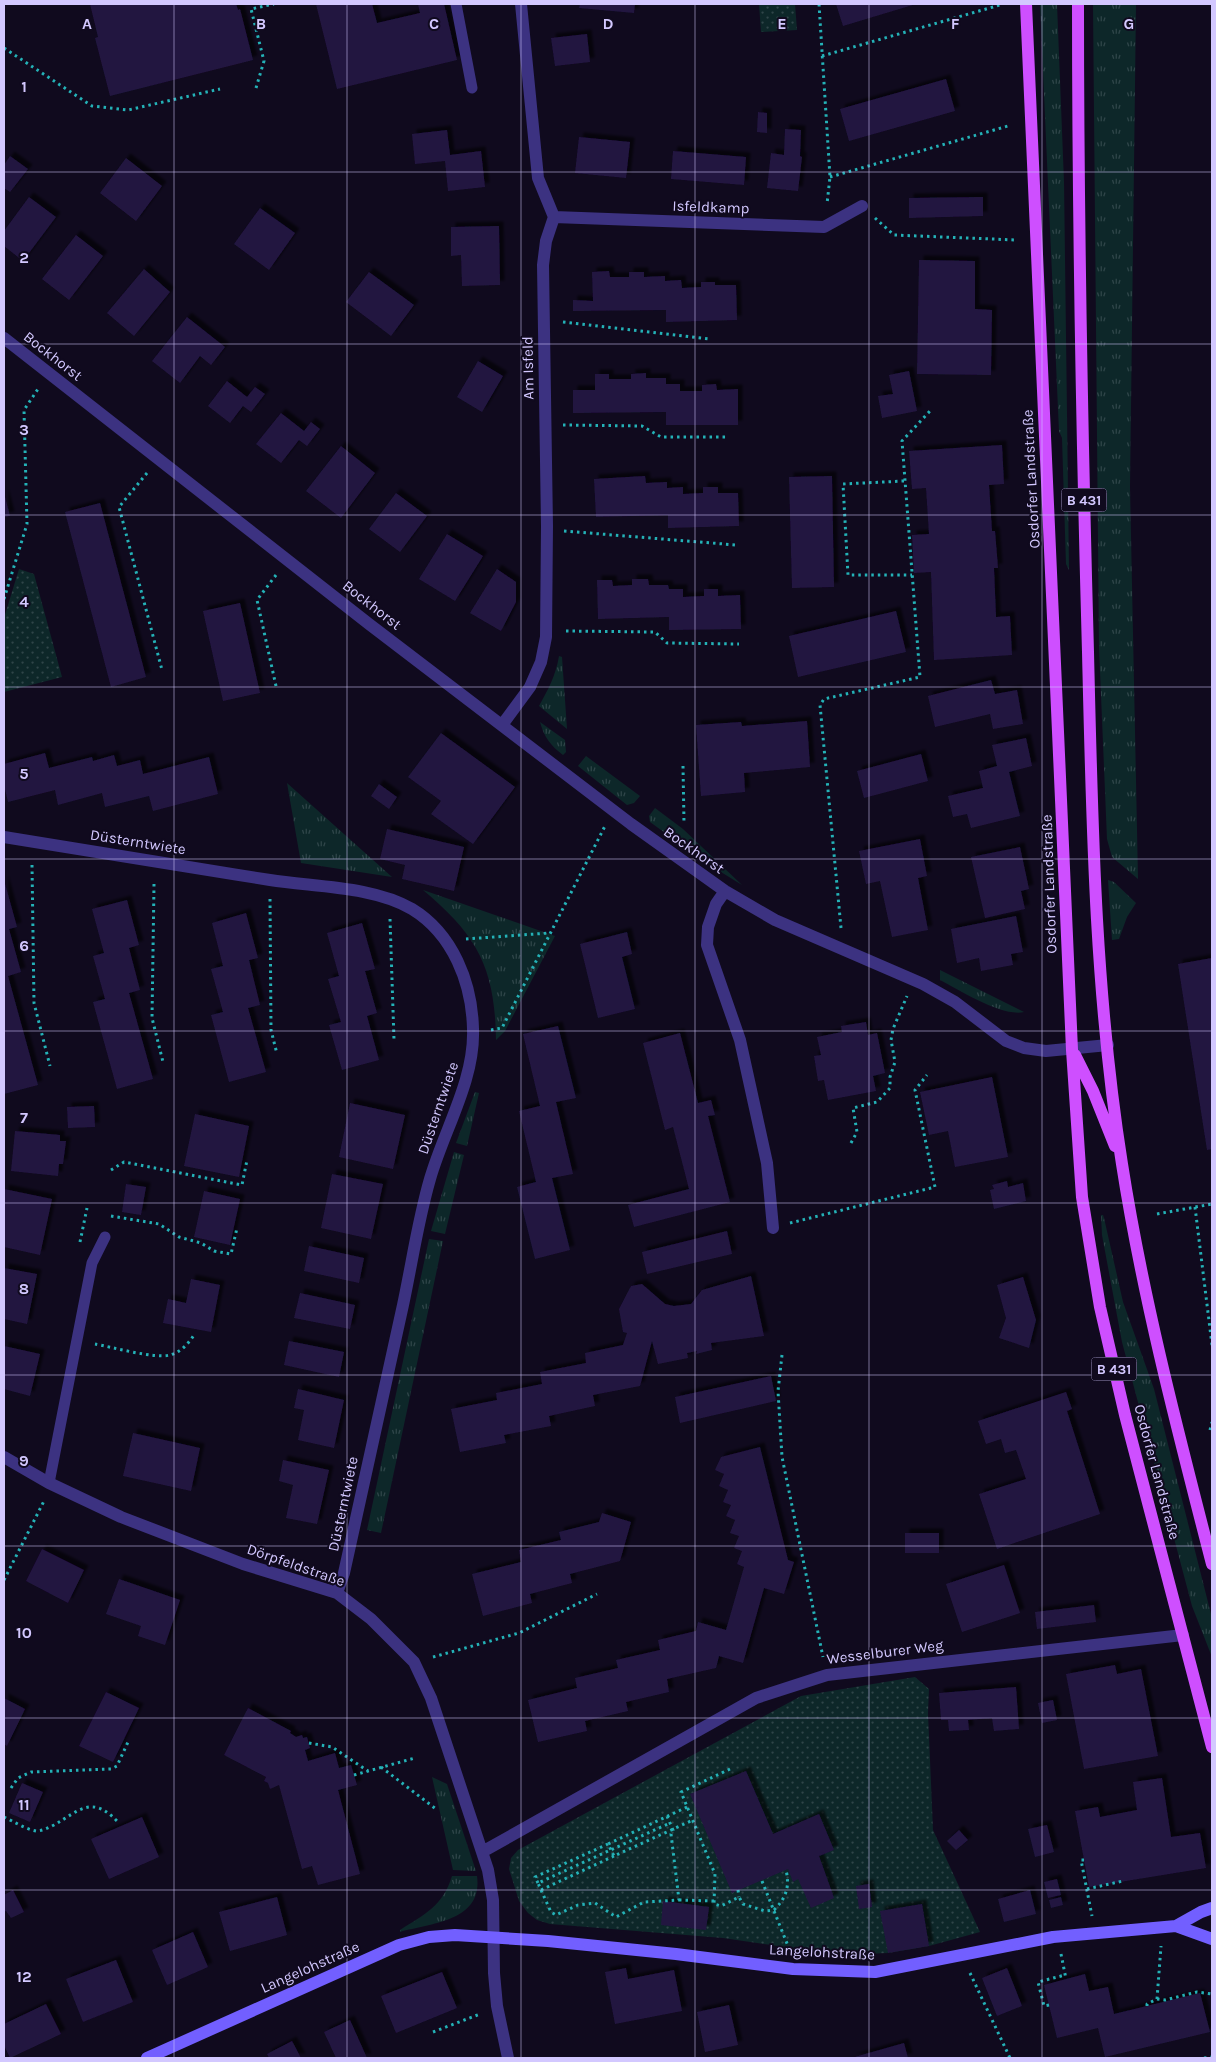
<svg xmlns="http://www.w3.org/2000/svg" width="1216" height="2062" viewBox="0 0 1216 2062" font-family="Karla,sans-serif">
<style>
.grass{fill:url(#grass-tufts)}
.park{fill:url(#park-dots)}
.building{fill:#221540;filter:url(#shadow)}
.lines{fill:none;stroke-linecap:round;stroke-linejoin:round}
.path{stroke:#24b2b7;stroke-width:3;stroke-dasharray:2.5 4;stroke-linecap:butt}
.lane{stroke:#3c3281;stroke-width:11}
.street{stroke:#3c3281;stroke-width:12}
.secondary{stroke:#725fff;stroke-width:12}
.primary{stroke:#ce4fff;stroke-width:12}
.grid{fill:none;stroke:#d3c8ff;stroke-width:1;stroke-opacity:0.55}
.labels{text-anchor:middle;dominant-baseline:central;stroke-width:4;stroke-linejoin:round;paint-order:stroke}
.shield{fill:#100a1e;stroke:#988fbc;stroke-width:1}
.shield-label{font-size:14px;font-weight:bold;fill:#d3c8ff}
.street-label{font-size:15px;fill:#d3c8ff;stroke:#100a1e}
.grid-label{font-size:16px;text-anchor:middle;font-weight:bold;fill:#d3c8ff;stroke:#100a1e;stroke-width:4;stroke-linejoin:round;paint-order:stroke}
</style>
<defs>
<pattern id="grass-tufts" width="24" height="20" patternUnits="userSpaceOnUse" patternTransform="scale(1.25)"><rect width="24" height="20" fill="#0d2729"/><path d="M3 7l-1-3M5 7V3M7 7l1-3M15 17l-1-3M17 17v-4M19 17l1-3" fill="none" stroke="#2f4549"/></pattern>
<pattern id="park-dots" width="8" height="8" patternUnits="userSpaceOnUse" patternTransform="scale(1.25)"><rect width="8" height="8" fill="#0d2729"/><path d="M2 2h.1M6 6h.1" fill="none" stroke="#2f4549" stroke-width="1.8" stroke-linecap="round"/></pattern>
<filter id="shadow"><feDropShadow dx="4.5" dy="-4.5" stdDeviation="1" flood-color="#0009"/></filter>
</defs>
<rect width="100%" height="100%" fill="#100a1e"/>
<path class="grass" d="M1040 4H1057L1064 182 1069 570 1066 564 1062 438 1059 431Z
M1093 4H1136L1130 487 1138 879 1112 857 1107 839 1099 647Z
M559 656 562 657 567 729 539 706C548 690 556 675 559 656Z
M540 722 565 740 566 752 563 755C551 746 544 737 540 722Z
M586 756 640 796 634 803 627 805 578 766Z
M287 783 392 877 301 863Z
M655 808 683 829 742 885 708 864 650 822 649 816Z
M1108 880 1114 882 1136 903 1127 917 1119 939 1112 940Z
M423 890 555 936 505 1031 496 1040C495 968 478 936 423 890Z
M940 970 1024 1012C1002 1017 961 991 940 980Z
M475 1092 479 1093 467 1146 456 1143Z
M454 1152 464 1155 445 1234 431 1231Z
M1101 1215H1103L1104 1218 1123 1302 1154 1389 1212 1618V1657L1192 1606 1122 1342 1102 1235Z
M429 1239 443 1241 381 1533 367 1530Z
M432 1777 447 1784 476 1871 453 1870Z
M452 1876H477C483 1921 433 1923 400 1932V1930C425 1914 443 1906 452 1876Z"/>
<path class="park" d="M759 4H795L797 30 761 32Z
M19 569 34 574 62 677 4 692V618Z
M915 1677 929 1689 928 1713 933 1830 980 1932 929 1946 888 1953 864 1954 785 1947 723 1938 550 1924 537 1920 528 1913 519 1901 509 1869 511 1858 518 1850 801 1696Z"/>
<path class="building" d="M90 4H236L238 10 240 9 253 60 110 96 95 38 98 37Z
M316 4H372L377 23 420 13 418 4H444L457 60 337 89Z
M580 4H635L634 13 579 8Z
M836 4H916L843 26Z
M587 34 590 62 555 66 551 38Z
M946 79 955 111 849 141 840 109Z
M758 112 767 113V133L757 132Z
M785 129 801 130 800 156 802 157 798 191 767 188 771 153 784 155Z
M447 130 450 155 481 151 485 187 448 191 445 161 415 164 412 134Z
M579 137 630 142 626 178 575 173Z
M673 151 746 157 744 185 671 179Z
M10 156 28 169 10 192 4 188V165Z
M126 158 162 186 136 221 100 193Z
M29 197 56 217 23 261 4 246V231Z
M983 197V216L909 218V198Z
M260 208 295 233 269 270 234 244Z
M499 226 500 285 462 286 461 255 451 256V227Z
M76 235 103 256 69 300 42 279Z
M919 260 975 261V309L992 310 991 375 917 374Z
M144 269 170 292 134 336 107 313Z
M609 271 610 277H629V272H644V277L665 276V281L681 280 682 288 701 287V282H715V285H736L737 320 666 322V310L573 311V300L593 301 592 272Z
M369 272 414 305 391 336 346 302Z
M187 317 225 347 211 365 200 356 180 383 152 361Z
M478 361 503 376 482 412 457 397Z
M909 371 917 411 882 418 878 396 893 394 889 375Z
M646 373V378H666V384H680V391H702V385L716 384 717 390 738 389V425H666V412L573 413V390H595V374H609V379H631V374Z
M227 381 247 397 255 387 265 394 251 412 243 406 230 423 208 406Z
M281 413 304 431 311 422 320 429 307 446 299 440 281 463 256 444Z
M1002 445 1004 484 989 485 992 531H995L998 568H994L996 617 1010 616 1012 655 934 660 931 572 914 573 912 535 929 534 926 488 912 489 909 451Z
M341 446 375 473 341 518 306 491Z
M645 476 646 483 667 482V488L683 487V494L703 493V487H718V493H738L739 526 668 528V515L596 517 594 479Z
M832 476 834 587 792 588 789 477Z
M4 493 10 516 4 517Z
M396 493 427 516 400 552 369 529Z
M100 503 146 677 111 687 65 512Z
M447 534 483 556 455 601 419 579Z
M497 569 516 582V602L501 631 470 613Z
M632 579H648L649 585H668L669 589H683V597L704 596V589H718V596L740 595 741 629 669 630V617L598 619 597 580H612L613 586 632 585Z
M240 603 260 693 223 701 203 611Z
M896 611 906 652 798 677 789 636Z
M991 680 995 694 1017 690 1023 724 993 729 990 714 935 727 928 696Z
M807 721 810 767 744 773 745 792 701 796 696 725 741 722 742 726Z
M441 733 515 787 473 844 431 814 441 801 408 777Z
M1026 738 1032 766 1009 772 1020 816 971 828 967 814 953 817 948 796 983 788 979 771 997 766 992 745Z
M45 753 49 768 92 757 93 761 114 755 117 766 140 760 143 774 209 757 218 794 153 811 149 796 105 807 102 793 58 805 55 790 8 802 4 785V764Z
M921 754 928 781 864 798 857 771Z
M379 784 397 797 389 809 371 796Z
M387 829 464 847 454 891 402 879 405 865 380 859Z
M920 839 927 876 918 878 928 930 892 937 880 881 866 884 859 851Z
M1020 847 1029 889 1021 891 1025 909 985 918 971 857Z
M4 880 17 927 9 929 21 972 8 976 38 1085 4 1094Z
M127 900 139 945 129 948 140 990 129 993 153 1079 117 1089 93 1002 105 999 93 956 104 953 92 909Z
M246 913 258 958 249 960 260 1005 248 1008 266 1072 229 1082 211 1015 223 1012 211 969 223 966 212 923Z
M1016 916 1023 952 1011 954 1013 965 981 971 979 958 957 963 951 929Z
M362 923 375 969 365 971 377 1013 367 1016 379 1060 342 1070 329 1025 341 1022 328 979 339 976 327 933Z
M627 932 632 954 622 957 635 1009 598 1018 580 944Z
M1212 958V1149L1207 1150 1178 964Z
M866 1022 868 1035 877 1033 885 1073 873 1076 876 1091 828 1100 824 1080 818 1081 814 1056 821 1055 817 1037 842 1032 841 1026Z
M558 1026 576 1098 556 1102 573 1174 552 1178 570 1250 535 1259 517 1187 536 1182 519 1111 540 1106 523 1034Z
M680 1033 698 1103 711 1100 715 1115 708 1116 730 1202 634 1227 628 1205 689 1189 673 1127 665 1130 643 1043Z
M992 1077 1008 1157 955 1167 948 1131 929 1135 920 1092Z
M350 1103 405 1115 393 1169 339 1157Z
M94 1106 95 1127 68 1128 67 1107Z
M195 1114 249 1126 239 1177 184 1166Z
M15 1131 60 1135V1141H66L63 1164H59L58 1176 11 1171Z
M332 1174 383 1184 371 1239 321 1228Z
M1007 1181 1008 1187 1023 1183 1026 1201 994 1209 990 1190 994 1189 992 1185Z
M126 1184 146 1187 141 1215 122 1212Z
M4 1189 52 1199 40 1255 4 1247Z
M204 1191 240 1199 230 1245 194 1237Z
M727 1231 732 1254 647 1274 642 1252Z
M309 1246 364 1258 359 1283 304 1271Z
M4 1268 37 1274 27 1324 4 1319Z
M751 1276 764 1336 711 1343 712 1350 696 1354 697 1351 687 1353 688 1358 658 1364 652 1341 640 1386 593 1395 595 1406 549 1416 551 1426 504 1435 506 1443 460 1452 451 1409 497 1400 496 1393 542 1384 540 1372 586 1363 585 1353 623 1345 627 1333 623 1332 619 1309 631 1286 642 1284 665 1304 674 1306 691 1304 702 1290Z
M1023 1277 1036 1320 1029 1348 999 1338 1006 1318 997 1285Z
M191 1279 220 1285 211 1332 163 1323 168 1299 186 1303Z
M300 1293 355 1305 350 1329 294 1318Z
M289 1341 344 1352 339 1377 284 1365Z
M4 1346 40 1354 30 1396 4 1389Z
M771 1376 776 1401 680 1423 675 1397Z
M298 1389 344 1400 334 1448 298 1440 304 1410 294 1408Z
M1066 1392 1072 1409 1067 1411 1100 1514 997 1549 979 1494 1026 1479 1016 1450 1005 1453 1001 1439 986 1444 978 1421Z
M133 1433 200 1448 191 1491 123 1476Z
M760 1447 788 1560 794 1562 784 1594 764 1588 743 1663 719 1656 716 1668 667 1679 669 1692 626 1702 628 1711 585 1721 587 1731 538 1742 528 1700 577 1688 575 1678 618 1668 616 1660 660 1650 658 1640 696 1631 698 1622 726 1630 744 1567 737 1564 742 1551 734 1548 739 1536 730 1533 735 1520 726 1516 731 1505 723 1502 728 1490 719 1486 724 1474 715 1470 721 1457Z
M283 1460 329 1470 317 1524 286 1518 293 1485 279 1481Z
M602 1513 631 1522 620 1561 570 1574 572 1583 530 1594 532 1603 483 1616 472 1574 521 1562 519 1550 561 1540 559 1532 599 1522Z
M905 1533H939V1553H905Z
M42 1549 84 1570 68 1603 26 1581Z
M1004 1565 1020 1613 962 1632 946 1584Z
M119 1579 180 1600 165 1645 138 1636 141 1626 106 1614Z
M1094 1605 1096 1622 1037 1629 1035 1612Z
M1115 1665 1117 1674 1141 1669 1158 1756 1084 1769 1066 1674Z
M1016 1687 1019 1729 994 1731 992 1718 968 1720 969 1730 949 1731 948 1720H941L939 1693Z
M106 1692 139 1708 113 1762 79 1746Z
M4 1698 25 1709 7 1746 4 1744Z
M1053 1700 1057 1720 1042 1723 1038 1703Z
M248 1708 291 1731 290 1733 296 1737 302 1735 303 1738 307 1737 310 1748 305 1750 308 1761 335 1753 339 1768 351 1765 357 1785 338 1790 360 1874 318 1885 312 1866 302 1869 279 1785 270 1789 268 1783 264 1781 266 1777 224 1755Z
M746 1771 773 1834 819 1814 834 1850 819 1856 834 1898 811 1908 798 1879 793 1882 788 1869 732 1893 690 1794Z
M1162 1778 1171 1837 1200 1833 1206 1868 1089 1887 1075 1811 1098 1807 1100 1817 1137 1810 1133 1782Z
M22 1783 43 1792 30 1822 9 1813Z
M142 1817 159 1857 109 1879 91 1839Z
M1047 1825 1054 1852 1035 1857 1028 1829Z
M959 1830 968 1840 956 1850 947 1841Z
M1057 1879 1061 1895 1048 1898 1044 1882Z
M869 1884 872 1907 859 1909 856 1886Z
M13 1890 24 1912 11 1918 6 1911 4 1912V1895Z
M1030 1890 1036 1914 1004 1922 998 1899Z
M277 1897 287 1935 230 1951 219 1912Z
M1061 1897 1063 1905 1051 1908 1049 1900Z
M663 1901 709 1907 706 1930 661 1925Z
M922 1904 929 1946 888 1953 880 1911Z
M193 1932 208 1967 167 1985 152 1950Z
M116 1960 133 2002 83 2022 66 1979Z
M626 1968 628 1979 674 1970 682 2011 615 2024 605 1972Z
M1007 1968 1022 2006 997 2016 982 1978Z
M442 1972 457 2008 396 2033 381 1996Z
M1085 1974 1089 1991 1108 1987 1114 2014 1200 1993 1210 2032 1105 2057 1098 2028 1057 2038 1044 1985Z
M46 2004 61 2034 10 2058 4 2045V2024Z
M729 2005 738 2045 705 2052 697 2012Z
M350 2020 367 2058H336L324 2032Z
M292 2041 301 2058H269L267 2054Z
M904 2043 908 2058H851Z"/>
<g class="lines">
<path class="path" d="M819 4 830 177 827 204
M4 48 92 106 128 110 220 89
M822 56 1000 5
M256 88 264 61 251 9 274 4
M830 177 1008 126
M875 218 894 235 1016 240
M563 322 709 339
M563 425 642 426 661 437H729
M147 473 119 507 162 670
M904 481 843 484 848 575H912
M564 531 736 545
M4 599 27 524 24 410 38 389
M566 631 655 632 667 643 739 644
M276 686 257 600 276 575
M683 766 684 823
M32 865 34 1003 50 1066
M154 884 152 1018 163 1062
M270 899 271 1030 277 1054
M390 919 394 1040
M841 928 820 705 824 699 920 677 902 441 930 411
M466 939 549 933
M491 1030 502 1028 605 826
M851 1143 857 1132 853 1108 877 1102 890 1088V1077L895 1062 891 1040 893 1029 907 996
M111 1170 124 1162 242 1185 247 1160
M1195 1207 1212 1345
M1157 1214 1212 1204
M111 1216 159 1224 179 1237 201 1243 214 1251 231 1254 237 1228
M790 1223 935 1187 915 1090 927 1075
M80 1242 87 1208
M95 1344C112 1347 154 1359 170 1355 181 1352 188 1344 194 1335
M782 1355 778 1391 782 1457 823 1657
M1210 1430 1212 1422
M4 1580 44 1501
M433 1657 519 1633 597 1594
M309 1743 332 1747 368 1771
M381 1767 436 1809
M730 1769 681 1792 715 1874 714 1904 721 1906 739 1897 743 1904 765 1911 774 1910C786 1898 790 1887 786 1870
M354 1775 415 1758
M11 1788 18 1778 31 1772 111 1769 117 1766 128 1742
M687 1807 608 1844 614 1856 693 1820
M4 1817C13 1821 25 1829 36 1831 42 1831 48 1828 54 1825 80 1810 92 1795 117 1821
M614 1856 541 1890 538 1883 670 1823
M1084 1860H1081L1092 1916
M762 1881 790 1951
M538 1883 535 1877 608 1844
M1087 1889 1123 1881
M541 1890 551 1912 556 1915 578 1905 595 1903 616 1917 644 1902 679 1900 671 1834 673 1830 667 1816
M738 1890 739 1897
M679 1900 714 1901
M1061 1954 1066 1979
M970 1973 1010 2058
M1157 1999 1165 2000 1197 1992 1212 1994
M1049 2005 1044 2006 1038 1982 1065 1975
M1147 2006V2004L1157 1999 1161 1946
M433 2032 480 2014
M1204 2058 1212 2057"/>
<path class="lane" d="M456 4 472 88
M49 1483 92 1263 105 1237"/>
<path class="street" d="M554 217 824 227 862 206
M4 338 369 624 631 824 725 891 775 920 923 984 955 1002 1006 1041 1024 1048 1046 1051 1108 1045
M502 725 530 687 541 662 546 637 547 526 543 265 546 241 554 217 538 178 521 4
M4 837C92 851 181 866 270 880 314 887 373 886 412 909 453 934 472 983 473 1029 475 1080 444 1130 430 1179 418 1220 412 1263 403 1305 383 1394 364 1484 344 1573L337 1593
M725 891 716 904 708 927 707 945 740 1040 767 1163 773 1228
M4 1457 49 1483 121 1517 243 1564 337 1593 371 1619 414 1662 431 1698 488 1870 493 1900 494 1973 497 2006 508 2058
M482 1852 756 1698 827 1675 1183 1635"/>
<path class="secondary" d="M1176 1926 1212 1939
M147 2058 399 1945 429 1937 455 1935 548 1941 676 1954 793 1969 875 1972 1053 1937 1176 1926 1201 1912 1212 1908"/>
<path class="primary" d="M1026 4 1072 1050 1082 1197 1100 1307 1125 1415 1212 1747
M1078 4C1078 220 1082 436 1088 652 1092 822 1095 995 1122 1164 1143 1299 1178 1432 1212 1564
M1075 1055 1093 1091 1115 1146"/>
</g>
<path class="grid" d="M174 4V2058M347 4V2058M521 4V2058M695 4V2058M869 4V2058M1042 4V2058M4 172H1212M4 344H1212M4 515H1212M4 687H1212M4 859H1212M4 1031H1212M4 1203H1212M4 1375H1212M4 1546H1212M4 1718H1212M4 1890H1212"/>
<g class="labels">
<g class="shield">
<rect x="1061.5" y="488.5" width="45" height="23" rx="4"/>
<rect x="1091.5" y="1357.5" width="45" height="23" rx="4"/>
</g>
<g class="shield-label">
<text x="1084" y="500">B 431</text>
<text x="1114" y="1369">B 431</text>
</g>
<g class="street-label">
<text transform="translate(711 207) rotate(2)">Isfeldkamp</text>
<text transform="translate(53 356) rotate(38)">Bockhorst</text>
<text transform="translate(528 368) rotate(-91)">Am Isfeld</text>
<text transform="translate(1031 479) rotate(-93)">Osdorfer Landstraße</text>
<text transform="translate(372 605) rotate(38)">Bockhorst</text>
<text transform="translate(138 842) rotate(9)">Düsterntwiete</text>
<text transform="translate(694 850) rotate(35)">Bockhorst</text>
<text transform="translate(1049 884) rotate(-92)">Osdorfer Landstraße</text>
<text transform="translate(438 1108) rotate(-71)">Düsterntwiete</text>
<text transform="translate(1157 1472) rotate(75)">Osdorfer Landstraße</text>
<text transform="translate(343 1504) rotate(-78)">Düsterntwiete</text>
<text transform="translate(296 1565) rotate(19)">Dörpfeldstraße</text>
<text transform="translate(885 1652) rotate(-7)">Wesselburer Weg</text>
<text transform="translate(822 1952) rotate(3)">Langelohstraße</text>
<text transform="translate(310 1967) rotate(-24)">Langelohstraße</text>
</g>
</g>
<g class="grid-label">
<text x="87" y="29">A</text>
<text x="261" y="29">B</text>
<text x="434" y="29">C</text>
<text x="608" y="29">D</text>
<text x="782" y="29">E</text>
<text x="955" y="29">F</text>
<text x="1129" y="29">G</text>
<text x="24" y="92">1</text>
<text x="24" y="263">2</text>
<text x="24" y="435">3</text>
<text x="24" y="607">4</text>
<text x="24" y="779">5</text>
<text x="24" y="951">6</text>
<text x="24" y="1123">7</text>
<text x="24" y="1294">8</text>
<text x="24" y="1466">9</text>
<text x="24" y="1638">10</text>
<text x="24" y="1810">11</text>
<text x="24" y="1982">12</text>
</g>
<rect width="1216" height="2062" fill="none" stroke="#d3c8ff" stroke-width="10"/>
</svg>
